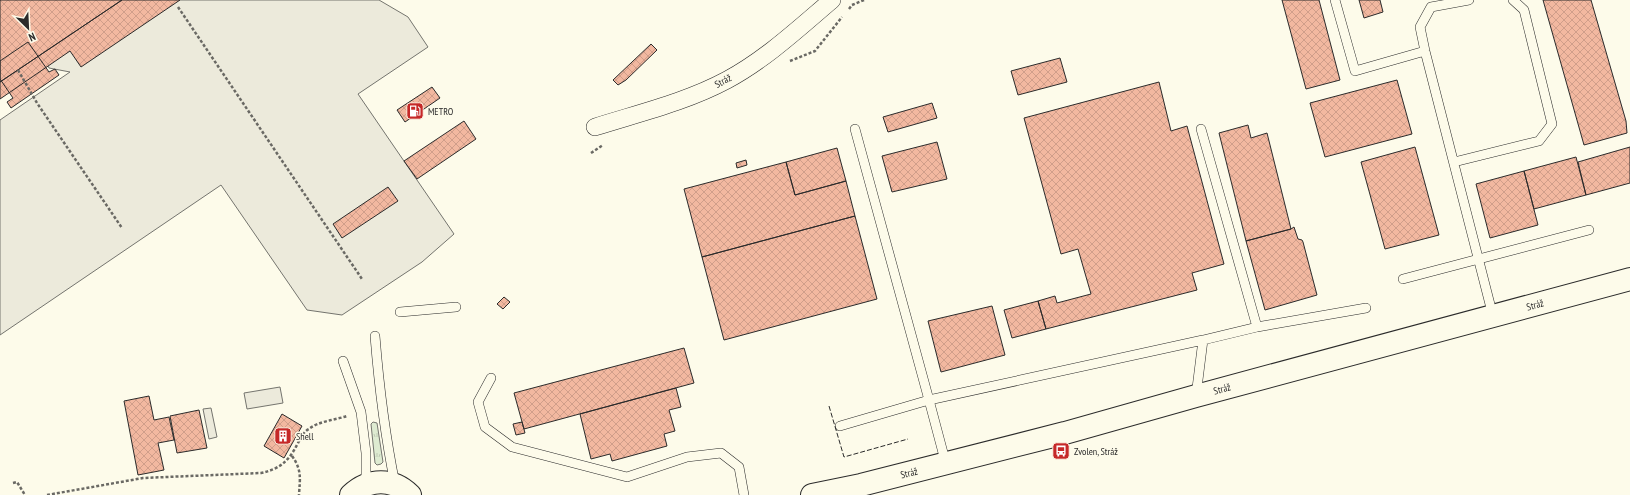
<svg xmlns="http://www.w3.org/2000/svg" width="1630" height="495" viewBox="0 0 1630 495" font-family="'PT Sans Narrow',sans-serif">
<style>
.grass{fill:url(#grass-tufts);stroke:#74746e}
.parking{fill:#eceadb;stroke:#74746e}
.building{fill:url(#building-cross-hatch);stroke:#2b2b2b}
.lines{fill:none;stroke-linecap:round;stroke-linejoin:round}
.lane-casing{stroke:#2b2b2b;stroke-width:10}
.street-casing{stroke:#2b2b2b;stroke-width:18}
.secondary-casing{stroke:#2b2b2b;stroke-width:24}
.path{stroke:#6a6964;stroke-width:2.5;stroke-dasharray:3 2;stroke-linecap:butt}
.lane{stroke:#fdfbea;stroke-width:9}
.street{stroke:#fdfbea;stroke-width:17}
.secondary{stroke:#fdfbea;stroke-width:22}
.fence{stroke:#2b2b2b;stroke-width:1;stroke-dasharray:5 2;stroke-linecap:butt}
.labels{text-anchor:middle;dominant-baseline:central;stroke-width:3;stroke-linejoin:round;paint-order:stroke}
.street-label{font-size:10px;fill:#2b2b2b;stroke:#fdfbea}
.poi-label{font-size:10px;fill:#2b2b2b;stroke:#fdfbea;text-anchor:start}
</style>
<defs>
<pattern id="grass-tufts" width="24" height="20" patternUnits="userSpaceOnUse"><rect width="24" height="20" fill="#deebd1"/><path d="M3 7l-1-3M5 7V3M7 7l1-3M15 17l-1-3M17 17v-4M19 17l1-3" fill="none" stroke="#bfcab4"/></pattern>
<pattern id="building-cross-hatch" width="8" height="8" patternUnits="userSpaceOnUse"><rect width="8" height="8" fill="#f2b8a0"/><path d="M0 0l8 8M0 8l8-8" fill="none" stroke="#d09e8a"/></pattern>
</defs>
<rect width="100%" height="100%" fill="#fdfbea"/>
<path class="grass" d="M373 422 377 423 383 462 381 464 377 465 375 463 371 424Z"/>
<path class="parking" d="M138 0H379L408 17 428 47 358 94 454 234 422 262 342 315 307 310 221 185 0 335V120L70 72 49 68 47 64Z
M280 387 283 403 247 409 244 393Z
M211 408 217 437 209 439 203 409Z"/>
<path class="building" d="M0 0H122L0 82Z
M122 0H180L81 67 70 51 0 99V82Z
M1282 0H1319L1340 80 1306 89Z
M1359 0H1380L1383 12 1364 18Z
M1543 0H1591L1626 121 1627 133 1584 145Z
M28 42 49 72 55 69 59 75 11 108 7 102 13 98 0 79V61Z
M651 44 657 50 626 80 618 85 613 80Z
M1060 58 1067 82 1018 95 1011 71Z
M1397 80 1412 134 1325 157 1310 103Z
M1159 82 1171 131 1187 126 1224 264 1192 273 1197 290 1046 329 1038 301 1055 296 1057 303 1091 294 1078 249 1061 254 1024 118Z
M432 87 440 98 405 122 397 110Z
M932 103 937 118 888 132 883 117Z
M464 121 476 139 417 179 404 161Z
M1248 125 1251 138 1267 133 1291 229 1246 241 1219 133Z
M937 142 947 179 892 192 882 156Z
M1415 147 1439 235 1385 249 1361 162Z
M1630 147V183L1586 195 1578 162Z
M837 148 846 181 795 195 786 162Z
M1576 157 1586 195 1534 209 1524 171Z
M746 160 747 165 737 168 736 163Z
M786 162 795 195 846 181 855 216 702 257 684 189Z
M1524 171 1538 225 1490 238 1476 184Z
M388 187 398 201 342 238 333 224Z
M855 216 877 299 724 340 702 257Z
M1294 227 1298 239 1302 240 1303 242 1317 295 1265 310 1246 241 1291 229Z
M504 297 510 302 503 309 497 304Z
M1038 301 1046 329 1012 338 1004 310Z
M992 306 1005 355 941 372 928 321Z
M684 348 694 383 524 429 514 393Z
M676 388 681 407 669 410 675 431 664 434 667 446 612 461 610 454 591 459 580 414Z
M149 396 154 420 169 417 174 440 158 443 164 470 138 475 124 401Z
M199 410 207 448 177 453 170 416Z
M282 414 302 426 284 458 264 446Z
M522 422 525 433 516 435 513 424Z"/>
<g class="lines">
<defs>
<path id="lane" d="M1335 0 1355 71 1425 51
M1469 0 1431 7 1420 27 1425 51 1493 316
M1201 129 1257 327
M1454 162 1539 141 1552 124 1524 10 1513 0
M1403 279 1589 230
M400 312 456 307
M375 336C379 386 385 435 395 484
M1203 340 1257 327 1366 308
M343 361 361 412 366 453V485
M491 378 478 402 485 427 512 447 627 477 687 457 721 453 739 467 744 495
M840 426 929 400 855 129
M946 464 929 400 1203 340 1196 396"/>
<path id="street" d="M595 127C639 113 686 102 727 80 766 59 799 28 832 0"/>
<path id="secondary" d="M351 495C369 478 393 478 410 495
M812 495 861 485 1065 433 1196 396 1630 279"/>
</defs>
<use href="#lane" class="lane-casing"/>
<use href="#street" class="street-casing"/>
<use href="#secondary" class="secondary-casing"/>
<path class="path" d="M178 7 362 279
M849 9 852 5 864 0
M790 61 815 51 842 17
M18 70 37 103 122 228
M591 153 603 145
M292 456C302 470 300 478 299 495
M13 483 17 482 25 495
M47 495 143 478 261 473C280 469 289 461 298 443 301 438 303 432 309 429 319 421 335 420 347 416"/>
<use href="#lane" class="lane"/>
<use href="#street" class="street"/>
<use href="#secondary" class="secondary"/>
<path class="fence" d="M829 406 844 457 908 439"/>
</g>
<defs>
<symbol id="fuel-square" viewBox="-11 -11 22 22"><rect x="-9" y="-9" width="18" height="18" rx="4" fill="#c62828" stroke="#fdfbea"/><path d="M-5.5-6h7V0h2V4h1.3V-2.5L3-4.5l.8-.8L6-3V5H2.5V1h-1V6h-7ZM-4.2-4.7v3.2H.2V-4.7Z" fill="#fff"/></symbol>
<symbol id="building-square" viewBox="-11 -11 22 22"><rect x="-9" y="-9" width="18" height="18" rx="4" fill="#c62828" stroke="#fdfbea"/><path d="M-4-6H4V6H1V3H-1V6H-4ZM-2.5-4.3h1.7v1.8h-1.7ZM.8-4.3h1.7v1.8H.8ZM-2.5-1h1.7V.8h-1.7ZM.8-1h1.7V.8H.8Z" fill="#fff"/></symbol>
<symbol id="bus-square" viewBox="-11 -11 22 22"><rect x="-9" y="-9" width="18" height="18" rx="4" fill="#c62828" stroke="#fdfbea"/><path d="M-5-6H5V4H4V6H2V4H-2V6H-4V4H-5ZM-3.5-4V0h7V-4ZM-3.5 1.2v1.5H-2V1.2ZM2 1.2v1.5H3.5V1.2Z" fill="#fff"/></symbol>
</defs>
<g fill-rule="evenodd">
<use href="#fuel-square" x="405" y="101" width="20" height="20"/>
<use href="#building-square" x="273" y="426" width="20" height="20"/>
<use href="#bus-square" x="1051" y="441" width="20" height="20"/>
</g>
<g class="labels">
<g class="street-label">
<text transform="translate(723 81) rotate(-28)">Stráž</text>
<text transform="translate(1535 305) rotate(-15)">Stráž</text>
<text transform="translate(1222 389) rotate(-15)">Stráž</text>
<text transform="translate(909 473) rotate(-14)">Stráž</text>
</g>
<g class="poi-label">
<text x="428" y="111">METRO</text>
<text x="296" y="436">Shell</text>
<text x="1074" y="451">Zvolen, Stráž</text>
</g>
</g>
<g transform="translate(28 28) rotate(156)" stroke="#fdfbea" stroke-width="3" paint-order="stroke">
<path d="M0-3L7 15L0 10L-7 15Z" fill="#2b2b2b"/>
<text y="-6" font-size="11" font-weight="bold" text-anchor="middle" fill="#2b2b2b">N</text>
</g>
</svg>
